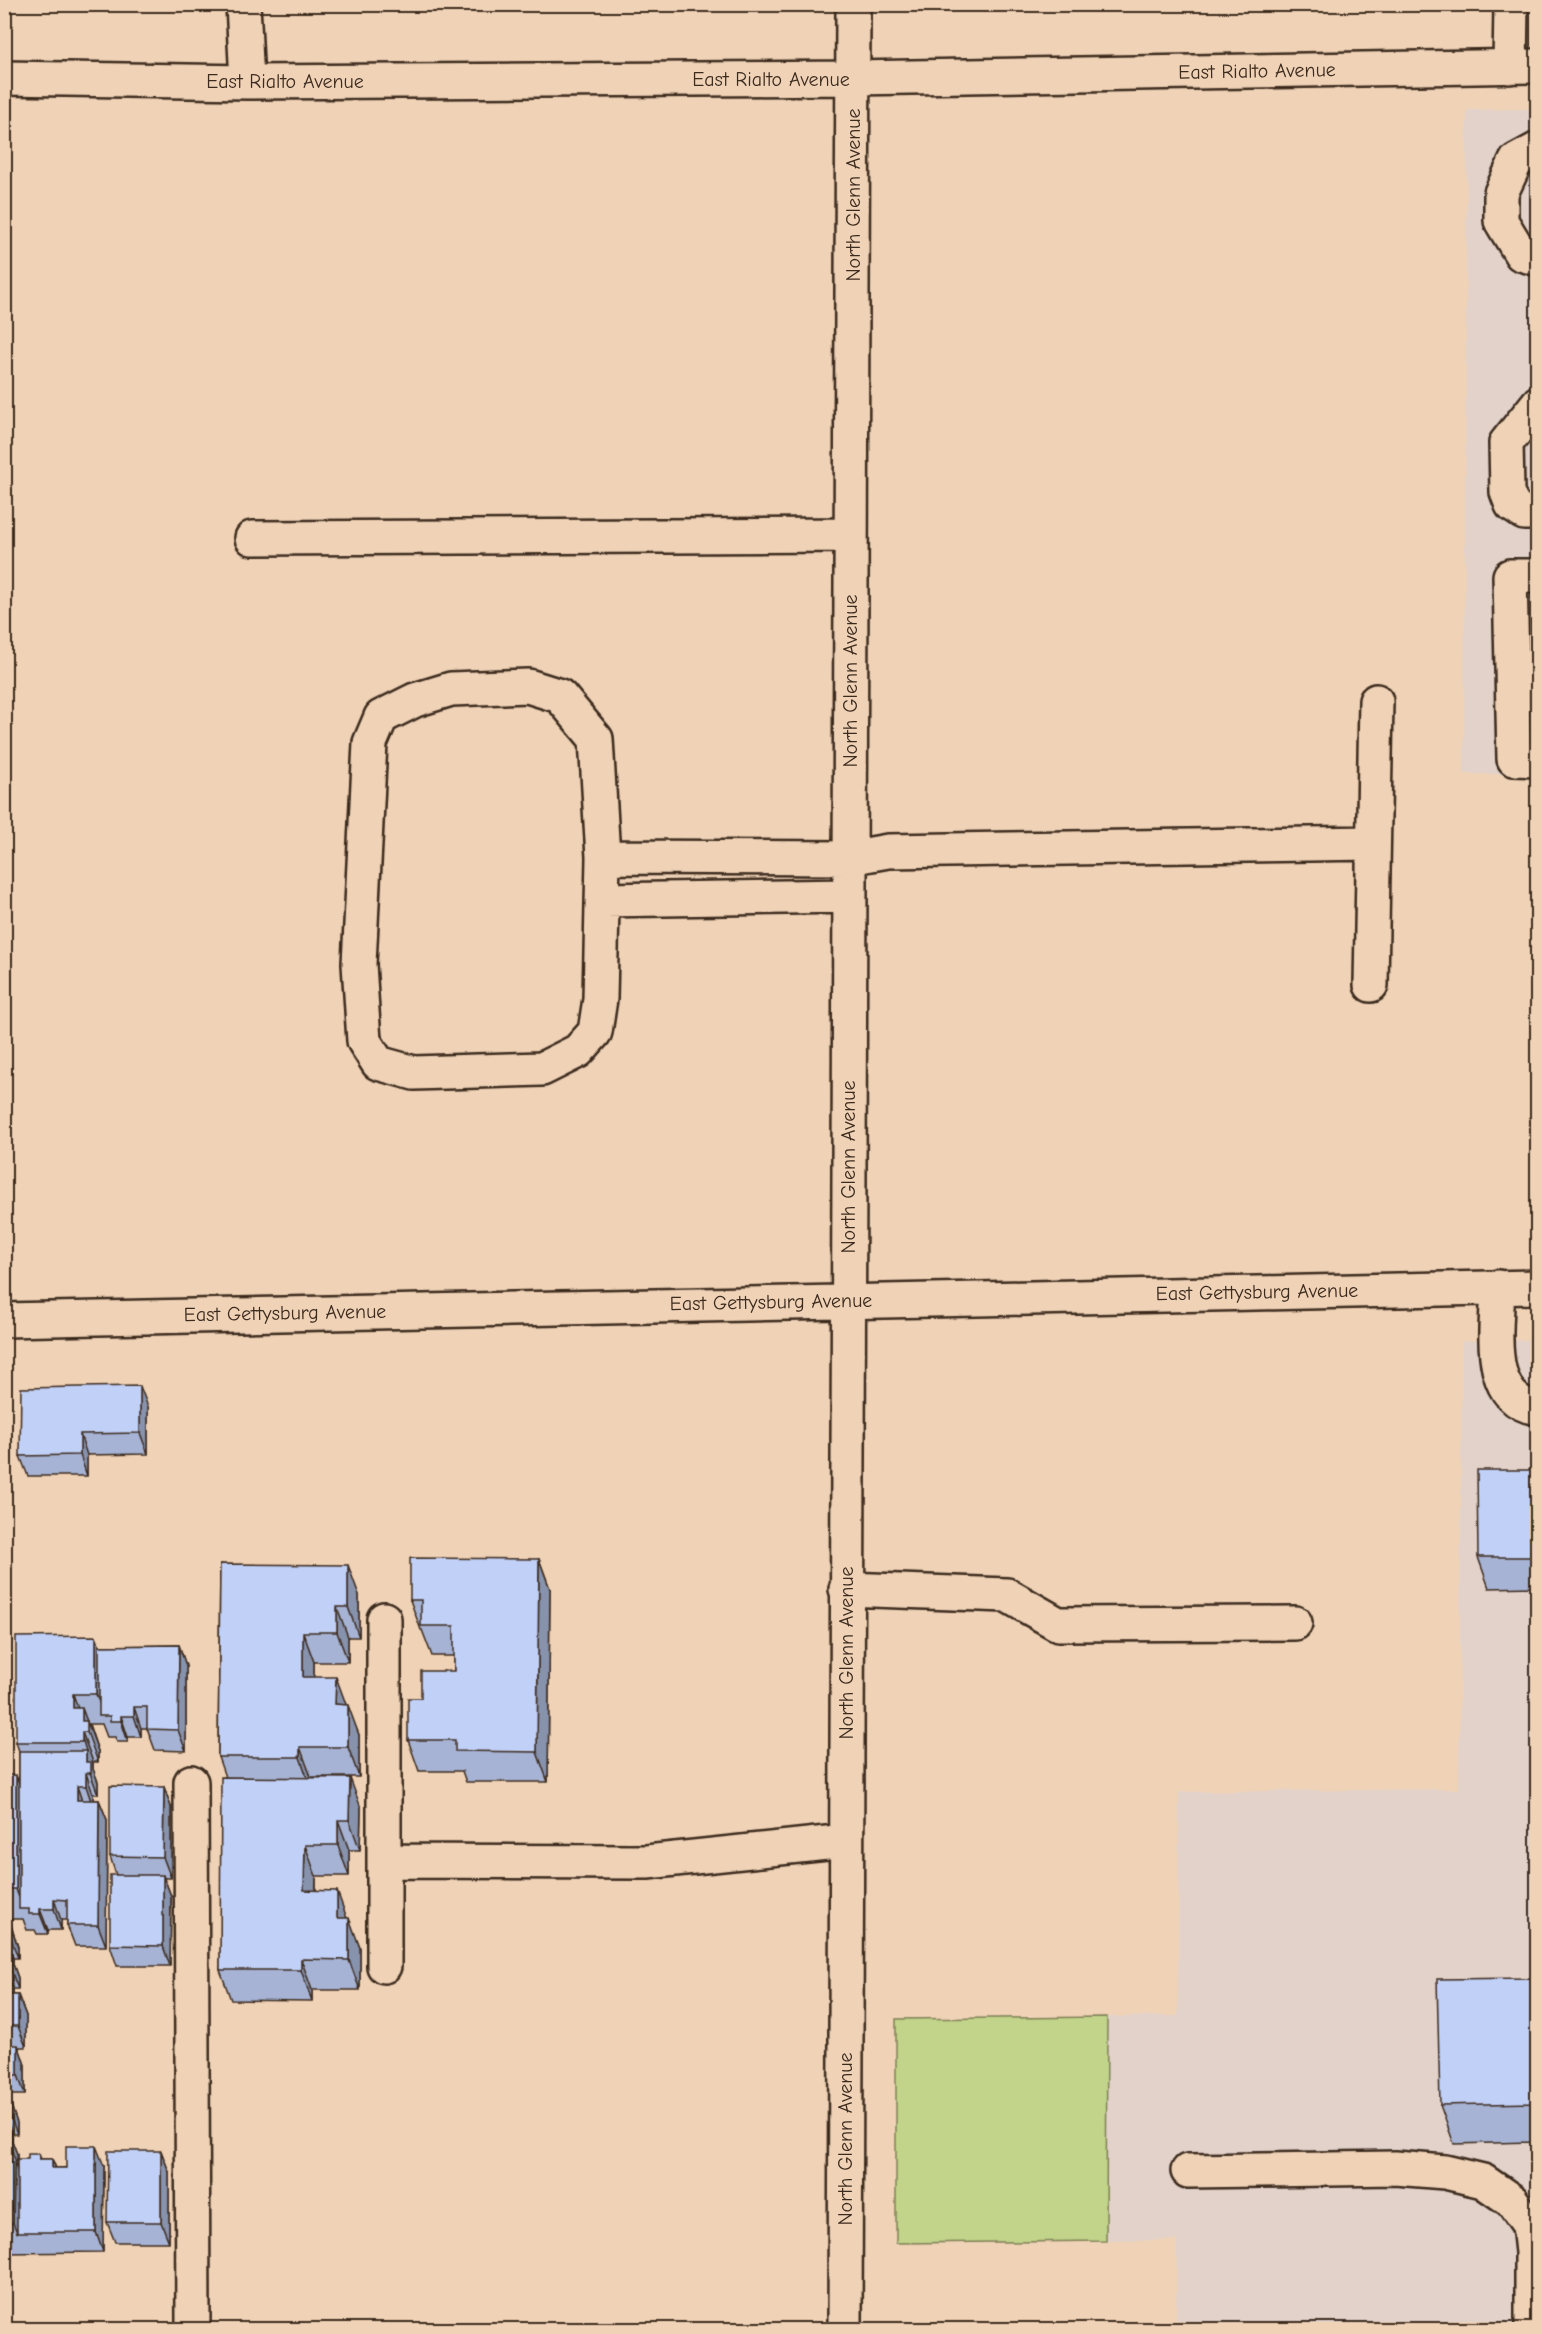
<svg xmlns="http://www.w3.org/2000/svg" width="1542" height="2334" viewBox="0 0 1542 2334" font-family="'Comic Neue',sans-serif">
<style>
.built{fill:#e2d2ca}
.green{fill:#c1d48a;stroke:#7e7f54;stroke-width:1.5}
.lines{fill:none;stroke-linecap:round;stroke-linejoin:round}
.minor-casing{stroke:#3b2a1e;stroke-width:38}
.minor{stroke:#f0d3b7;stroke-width:33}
.wall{fill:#a6b3d4;stroke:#3b2a1e;stroke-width:1.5}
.shaded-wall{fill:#8792ad;stroke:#3b2a1e;stroke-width:1.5}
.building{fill:#c1d0f7;stroke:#3b2a1e;stroke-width:1.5}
.labels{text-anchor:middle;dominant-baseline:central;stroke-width:5;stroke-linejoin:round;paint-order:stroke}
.street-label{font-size:20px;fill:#3b2a1e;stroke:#f0d3b7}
</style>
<rect width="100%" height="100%" fill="#f0d3b7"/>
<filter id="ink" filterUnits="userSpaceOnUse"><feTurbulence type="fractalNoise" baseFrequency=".0167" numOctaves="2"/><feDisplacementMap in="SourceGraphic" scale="12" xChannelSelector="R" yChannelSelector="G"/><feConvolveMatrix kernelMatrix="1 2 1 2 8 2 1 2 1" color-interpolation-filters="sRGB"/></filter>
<g filter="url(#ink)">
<path class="built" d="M1537 109V774H1464L1467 110Z
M1537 1340V2329H1176L1177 2240 1106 2241 1107 2017 1178 2016 1179 1792 1459 1789 1462 1341Z"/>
<path class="green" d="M1107 2017 1106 2241 896 2243V2019Z"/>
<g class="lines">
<defs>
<path id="minor" d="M243 4 247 82
M1510 67 1511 4
M4 78 247 82 854 78 1538 66
M1538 149 1516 161 1501 193V221L1521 254 1538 259
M1538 403 1506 443 1507 492 1512 505 1524 513H1538
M252 538 851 535
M1538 576H1510L1514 759 1538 760
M528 686 560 696 596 739 603 857 600 999 595 1032 578 1051 542 1069 414 1073 378 1063 364 1041 359 964 370 743 381 717 415 700 451 689Z
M603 857 849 858 888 851 1372 843
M603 900 849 896
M1371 985 1376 701
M1498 1287C1497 1327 1484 1401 1538 1408
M4 1320 1538 1287
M846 1589 1007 1595 1058 1624 1295 1623
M384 1619V1966
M191 1782 193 2330
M384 1861 647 1862 846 1841
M1188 2171 1395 2168 1445 2172 1483 2181 1512 2201 1529 2225 1532 2252V2330
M845 2330 853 4"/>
</defs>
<use href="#minor" class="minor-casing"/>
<use href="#minor" class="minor"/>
</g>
<path class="wall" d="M148 1407V1454L87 1455V1476H28L20 1456Z
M1538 1470V1587L1489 1588 1478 1557Z
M539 1559 550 1589 548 1782H466L462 1771H419L408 1740 421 1698 454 1671V1656H432L422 1630H421L410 1600Z
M220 1564 359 1595V1637H348V1662H314V1677L346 1705 359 1735V1777H311V1778L361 1808 360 1850H349V1876H316V1890L347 1918 360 1948V1990H312V2001L231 2000 220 1970 225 1777 218 1757Z
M179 1645 186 1666V1751L155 1750 147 1728H141V1737H128V1742H117L115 1737H107L102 1724H89L98 1751V1762H93V1769L98 1782V1794H93V1800H99L107 1820 106 1946H75L67 1925V1920H61V1930H48V1934H37L35 1930H27L23 1919H9L18 1947V1958H13V1964L18 1978V1989H13V1995H18L26 2016V2047H19L25 2065V2095H7L17 2123V2134H12V2141L17 2154V2165H15L17 2171 28 2159 39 2154 41 2159H52L56 2168 104 2166 103 2252 4 2253V1775L19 1785V1751L16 1742 99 1646Z
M164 1787 171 1807V1878H164L171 1896 170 1966H117L110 1945 116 1875 110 1856Z
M1538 1978V2142L1454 2144 1440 2105Z
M161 2151 169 2172V2242H115L107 2222Z"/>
<path class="shaded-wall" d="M140 1386 148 1407V1454L140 1433Z
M80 1434 87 1455V1476L80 1455Z
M539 1559 550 1589 548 1782 537 1752Z
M348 1565 359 1595V1637L348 1607Z
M337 1607 348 1637V1662L337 1632Z
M303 1632 314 1662V1707L303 1677Z
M96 1636 107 1666 104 1716 96 1694Z
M179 1645 186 1666V1751L178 1730Z
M336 1677 347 1707 335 1704Z
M73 1694 82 1720V1708L98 1751V1762L87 1732H82L93 1762V1769L98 1782V1794L86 1762V1751L73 1708Z
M348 1705 359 1735V1777L348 1747Z
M134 1707 141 1728V1737L134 1716Z
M121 1716 128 1737V1742L121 1721Z
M300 1747 311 1777V1788L300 1757Z
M86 1773 93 1794V1807L86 1786Z
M16 1775 27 1805 23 1909 16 1889Z
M350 1778 361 1808 360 1850 349 1820Z
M77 1786 84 1807 77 1800Z
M164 1787 171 1807V1878L163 1857Z
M99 1800 107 1820 106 1946 98 1925Z
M338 1820 349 1850V1876L338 1845Z
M305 1845 316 1876 315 1920 304 1890Z
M163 1875 171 1896 170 1966 163 1946Z
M337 1891 348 1921 337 1918Z
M54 1899 61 1920V1930L54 1909Z
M4 1907 18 1947V1958L7 1927 4 1922Z
M40 1909 48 1930V1934L40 1914Z
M349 1918 360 1948V1990L349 1960Z
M4 1933 13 1958V1964L18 1978V1989L6 1957Z
M301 1959 312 1990V2001L301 1970Z
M6 1968 13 1989V2002L6 1981Z
M18 1995 26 2016V2047L18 2026Z
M18 2045 25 2065V2095L18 2075Z
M5 2088 17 2123V2134L5 2102Z
M5 2113 12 2134V2141L17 2154V2165L6 2135H5Z
M4 2144 12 2165V2179L4 2159Z
M96 2146 104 2166 103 2252 96 2232Z
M161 2151 169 2172V2242L161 2222Z
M52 2159 60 2179 52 2168Z
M14 2162 25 2192 17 2232 13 2223Z"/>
<path class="building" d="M140 1386V1433L80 1434V1455L20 1456 21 1388Z
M1477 1470H1538V1557H1478Z
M410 1558 539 1559 537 1752 455 1751V1740H408V1698H421V1671H454V1626H421V1600H410Z
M220 1564 348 1565V1607H337V1632H303V1677H336L335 1704 348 1705V1747H300V1757H218Z
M96 1636V1694H73V1708H82V1721H87V1732H82V1742H16V1637Z
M179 1645 178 1730 147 1729V1707H134V1716H121V1721H110V1716H99V1646Z
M19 1751H86V1762H91V1773H86V1786H77V1800H99L98 1925H67V1900L54 1899V1909H40V1914H29V1909H19Z
M4 1775H16V1889H4Z
M221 1777 350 1778 349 1820H338V1845H305L304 1890 337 1891V1918H349V1960L301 1959V1970H220Z
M110 1786 164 1787 163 1857 110 1856Z
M110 1875H163V1946L110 1945Z
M4 1916H7V1927H4Z
M4 1947H6V1957H11V1968H6V1981H4Z
M1538 1978V2103L1440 2105 1437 1979Z
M4 1995H18V2026H4Z
M4 2045H18V2075H4Z
M4 2088 5 2102H10V2113H5V2123Z
M4 2124H6V2135H4Z
M66 2146H96V2232H17V2159H28V2154H39V2159H52V2168H66Z
M108 2151H161V2222H107Z
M4 2162H14L13 2223H4Z
M1172 2325H1283V2330H1172Z"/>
</g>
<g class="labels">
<g class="street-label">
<text transform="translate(1257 71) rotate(-1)">East Rialto Avenue</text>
<text x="771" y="79">East Rialto Avenue</text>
<text x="285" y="81">East Rialto Avenue</text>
<text transform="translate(853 195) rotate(-90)">North Glenn Avenue</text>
<text transform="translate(850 681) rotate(-90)">North Glenn Avenue</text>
<text transform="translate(848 1167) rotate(-90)">North Glenn Avenue</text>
<text transform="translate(1257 1292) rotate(-1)">East Gettysburg Avenue</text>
<text transform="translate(771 1302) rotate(-1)">East Gettysburg Avenue</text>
<text transform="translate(285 1313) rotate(-1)">East Gettysburg Avenue</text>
<text transform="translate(846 1653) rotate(-90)">North Glenn Avenue</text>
<text transform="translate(845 2139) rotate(-90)">North Glenn Avenue</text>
</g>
</g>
<rect width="1542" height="2334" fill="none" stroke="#f0d3b7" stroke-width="24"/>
<rect x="12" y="12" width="1518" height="2310" fill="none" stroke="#3b2a1e" stroke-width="2" filter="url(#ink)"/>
</svg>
